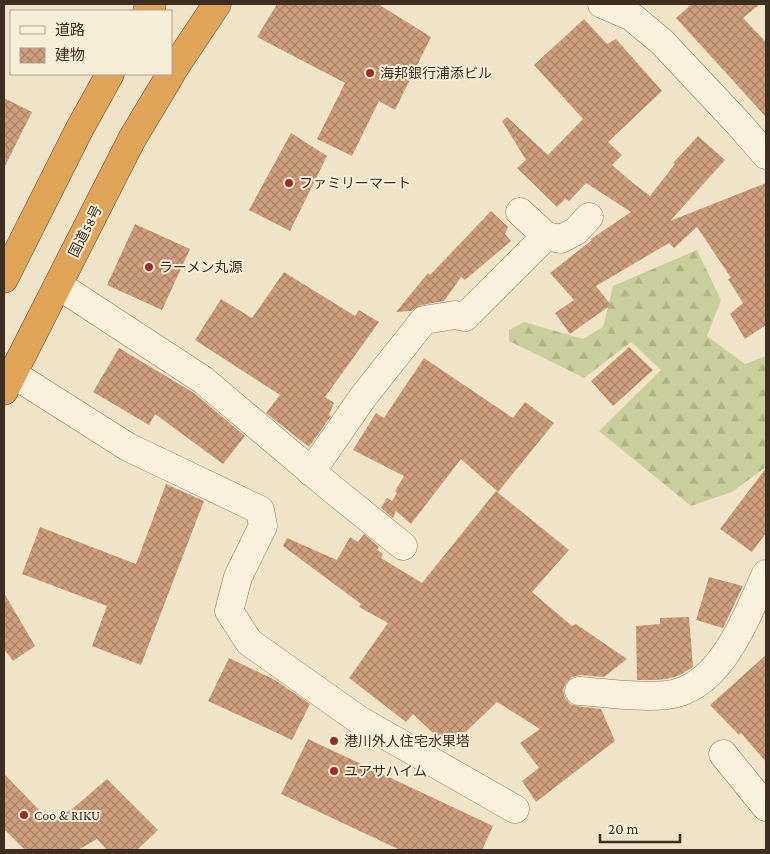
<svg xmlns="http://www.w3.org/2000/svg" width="770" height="854" viewBox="0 0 770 854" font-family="'Crimson Pro','Noto Sans JP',serif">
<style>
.forest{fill:url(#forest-firs)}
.building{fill:url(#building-cross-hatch)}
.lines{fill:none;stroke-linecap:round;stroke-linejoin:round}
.minor-casing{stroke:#8d765c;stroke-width:29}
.highway-casing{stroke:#5b4430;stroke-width:29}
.minor{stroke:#faf1dc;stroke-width:28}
.highway{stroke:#e0a458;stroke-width:28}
.poi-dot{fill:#9e2a2b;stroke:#f7eed8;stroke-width:2}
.labels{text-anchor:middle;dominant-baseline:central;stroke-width:4;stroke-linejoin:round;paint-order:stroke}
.poi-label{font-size:14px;fill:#3d2e20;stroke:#f7eed8;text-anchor:start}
.street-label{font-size:14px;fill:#3d2e20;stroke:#f7eed8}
</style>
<defs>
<pattern id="forest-firs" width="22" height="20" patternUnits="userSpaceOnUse" patternTransform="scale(1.25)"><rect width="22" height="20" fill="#c9cf9b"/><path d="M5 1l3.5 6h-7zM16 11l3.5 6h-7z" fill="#aeb285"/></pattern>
<pattern id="building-cross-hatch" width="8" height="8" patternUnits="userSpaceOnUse" patternTransform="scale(1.25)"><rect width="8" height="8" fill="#cf9f7d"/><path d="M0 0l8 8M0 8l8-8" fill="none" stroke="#a98266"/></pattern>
</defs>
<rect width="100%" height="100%" fill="#f0e4c8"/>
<path class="forest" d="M697 250 721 300 707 336 745 364 766 356V467L732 492 691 506 599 431 661 370 631 342 584 378 509 341V330L524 322 583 339 603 327 613 286Z"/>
<path class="building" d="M277 4H378L431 37 395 110 379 101 352 156 317 139 345 83 257 37Z
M692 4H760L743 18 766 42V117L676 18Z
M584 19 607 44 616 39 662 91 608 142 622 155 612 165 633 183 650 196 675 164 673 163 698 136 725 160 670 221 766 183V325L745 339 730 314 743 303 728 279 731 278 697 227 674 248 669 243 596 286 611 305 570 334 555 313 574 300 550 273 592 240 591 239 631 212 586 183 569 201 565 199 557 207 517 168 526 160 502 121 507 117 548 155 583 119 534 65Z
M4 98 32 112 4 168Z
M291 133 327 156 290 231 249 210Z
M491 211 508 227 505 234 511 241 465 280 461 277 444 301 422 305 411 311 396 312 428 273 430 275Z
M135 224 190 249 162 310 107 285Z
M284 272 355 316 359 310 379 322 325 397 334 403 329 415 331 416 309 447 266 413 280 395 195 340 221 299 252 318Z
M629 347 653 370 613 406 591 381Z
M119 348 194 393 245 436 223 464 155 414 149 425 93 392Z
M424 358 513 418 525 402 554 423 498 492 461 459 411 524 396 511 393 518 381 508 387 498 392 501 397 493 395 491 404 476 353 450 376 413 384 418Z
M766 468V533L752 552 720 529Z
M166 484 204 501 141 665 92 646 107 606 22 574 40 527 136 564Z
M496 491 569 550 532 592 572 626 576 624 627 659 604 677 580 675 572 677 566 683 563 690 565 698 570 704 577 706 601 709 615 741 536 802 522 781 539 768 520 743 540 729 497 702 449 748 413 714 406 722 349 678 388 623 359 607 361 604 283 546 287 538 337 560 350 537 358 542 364 534 379 547 377 550 383 554 381 558 422 583Z
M709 577 743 586 723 628 696 620Z
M4 593 35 646 13 661 4 649Z
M689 617 693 667 680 675 667 679 655 680H637L636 626 660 624V618Z
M766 655V762L741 733 739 735 710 705Z
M229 658 275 680 310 704 292 740 208 701Z
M308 739 493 826 482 850H400L281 794Z
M4 774 49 820 71 810 107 779 158 830 137 850H107L97 839 78 850H25L4 829Z"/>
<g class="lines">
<defs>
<path id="minor" d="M602 4 632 17 662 42 739 124 766 155
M520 212 546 236 561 239 576 231 589 217
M58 285 203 380 331 488 403 546
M13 374 128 447 260 510 263 526 238 577 229 611 249 642 359 720 515 809
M311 472 363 397 424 320 455 315 465 317 546 236
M579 691C608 693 638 698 667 695 721 689 746 617 766 574
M723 754 766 807"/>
<path id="highway" d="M147 11 152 4
M171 73 217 4
M4 279 80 128 110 74
M4 391 132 139 171 74"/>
</defs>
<use href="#minor" class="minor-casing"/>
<use href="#highway" class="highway-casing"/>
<use href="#minor" class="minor"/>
<use href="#highway" class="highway"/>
</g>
<g class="poi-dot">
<circle cx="370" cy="73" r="5"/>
<circle cx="289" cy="183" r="5"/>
<circle cx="149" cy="267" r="5"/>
<circle cx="334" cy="741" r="5"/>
<circle cx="334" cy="771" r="5"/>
<circle cx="24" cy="815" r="5"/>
</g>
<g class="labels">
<g class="poi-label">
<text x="380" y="73">海邦銀行浦添ビル</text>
<text x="299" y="183">ファミリーマート</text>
<text x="159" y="267">ラーメン丸源</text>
<text x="344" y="741">港川外人住宅水果塔</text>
<text x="344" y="771">ユアサハイム</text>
<text x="34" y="815">Coo &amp; RIKU</text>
</g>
<g class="street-label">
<text transform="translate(85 231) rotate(-63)">国道58号</text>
</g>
</g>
<rect width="770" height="854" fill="none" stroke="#3d2e20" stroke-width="10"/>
<rect x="10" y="10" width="162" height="65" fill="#f7eed8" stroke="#ada18e"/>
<rect x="20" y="26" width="25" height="8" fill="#faf1dc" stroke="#ada18e"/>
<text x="55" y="35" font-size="15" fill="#3d2e20">道路</text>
<rect x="20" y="48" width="25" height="15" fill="url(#building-cross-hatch)" stroke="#ada18e"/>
<text x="55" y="60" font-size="15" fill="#3d2e20">建物</text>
<path d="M600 834v8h80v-8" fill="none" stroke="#3d2e20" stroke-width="2.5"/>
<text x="608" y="834" font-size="15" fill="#3d2e20" stroke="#f7eed8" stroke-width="4" paint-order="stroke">20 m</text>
</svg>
